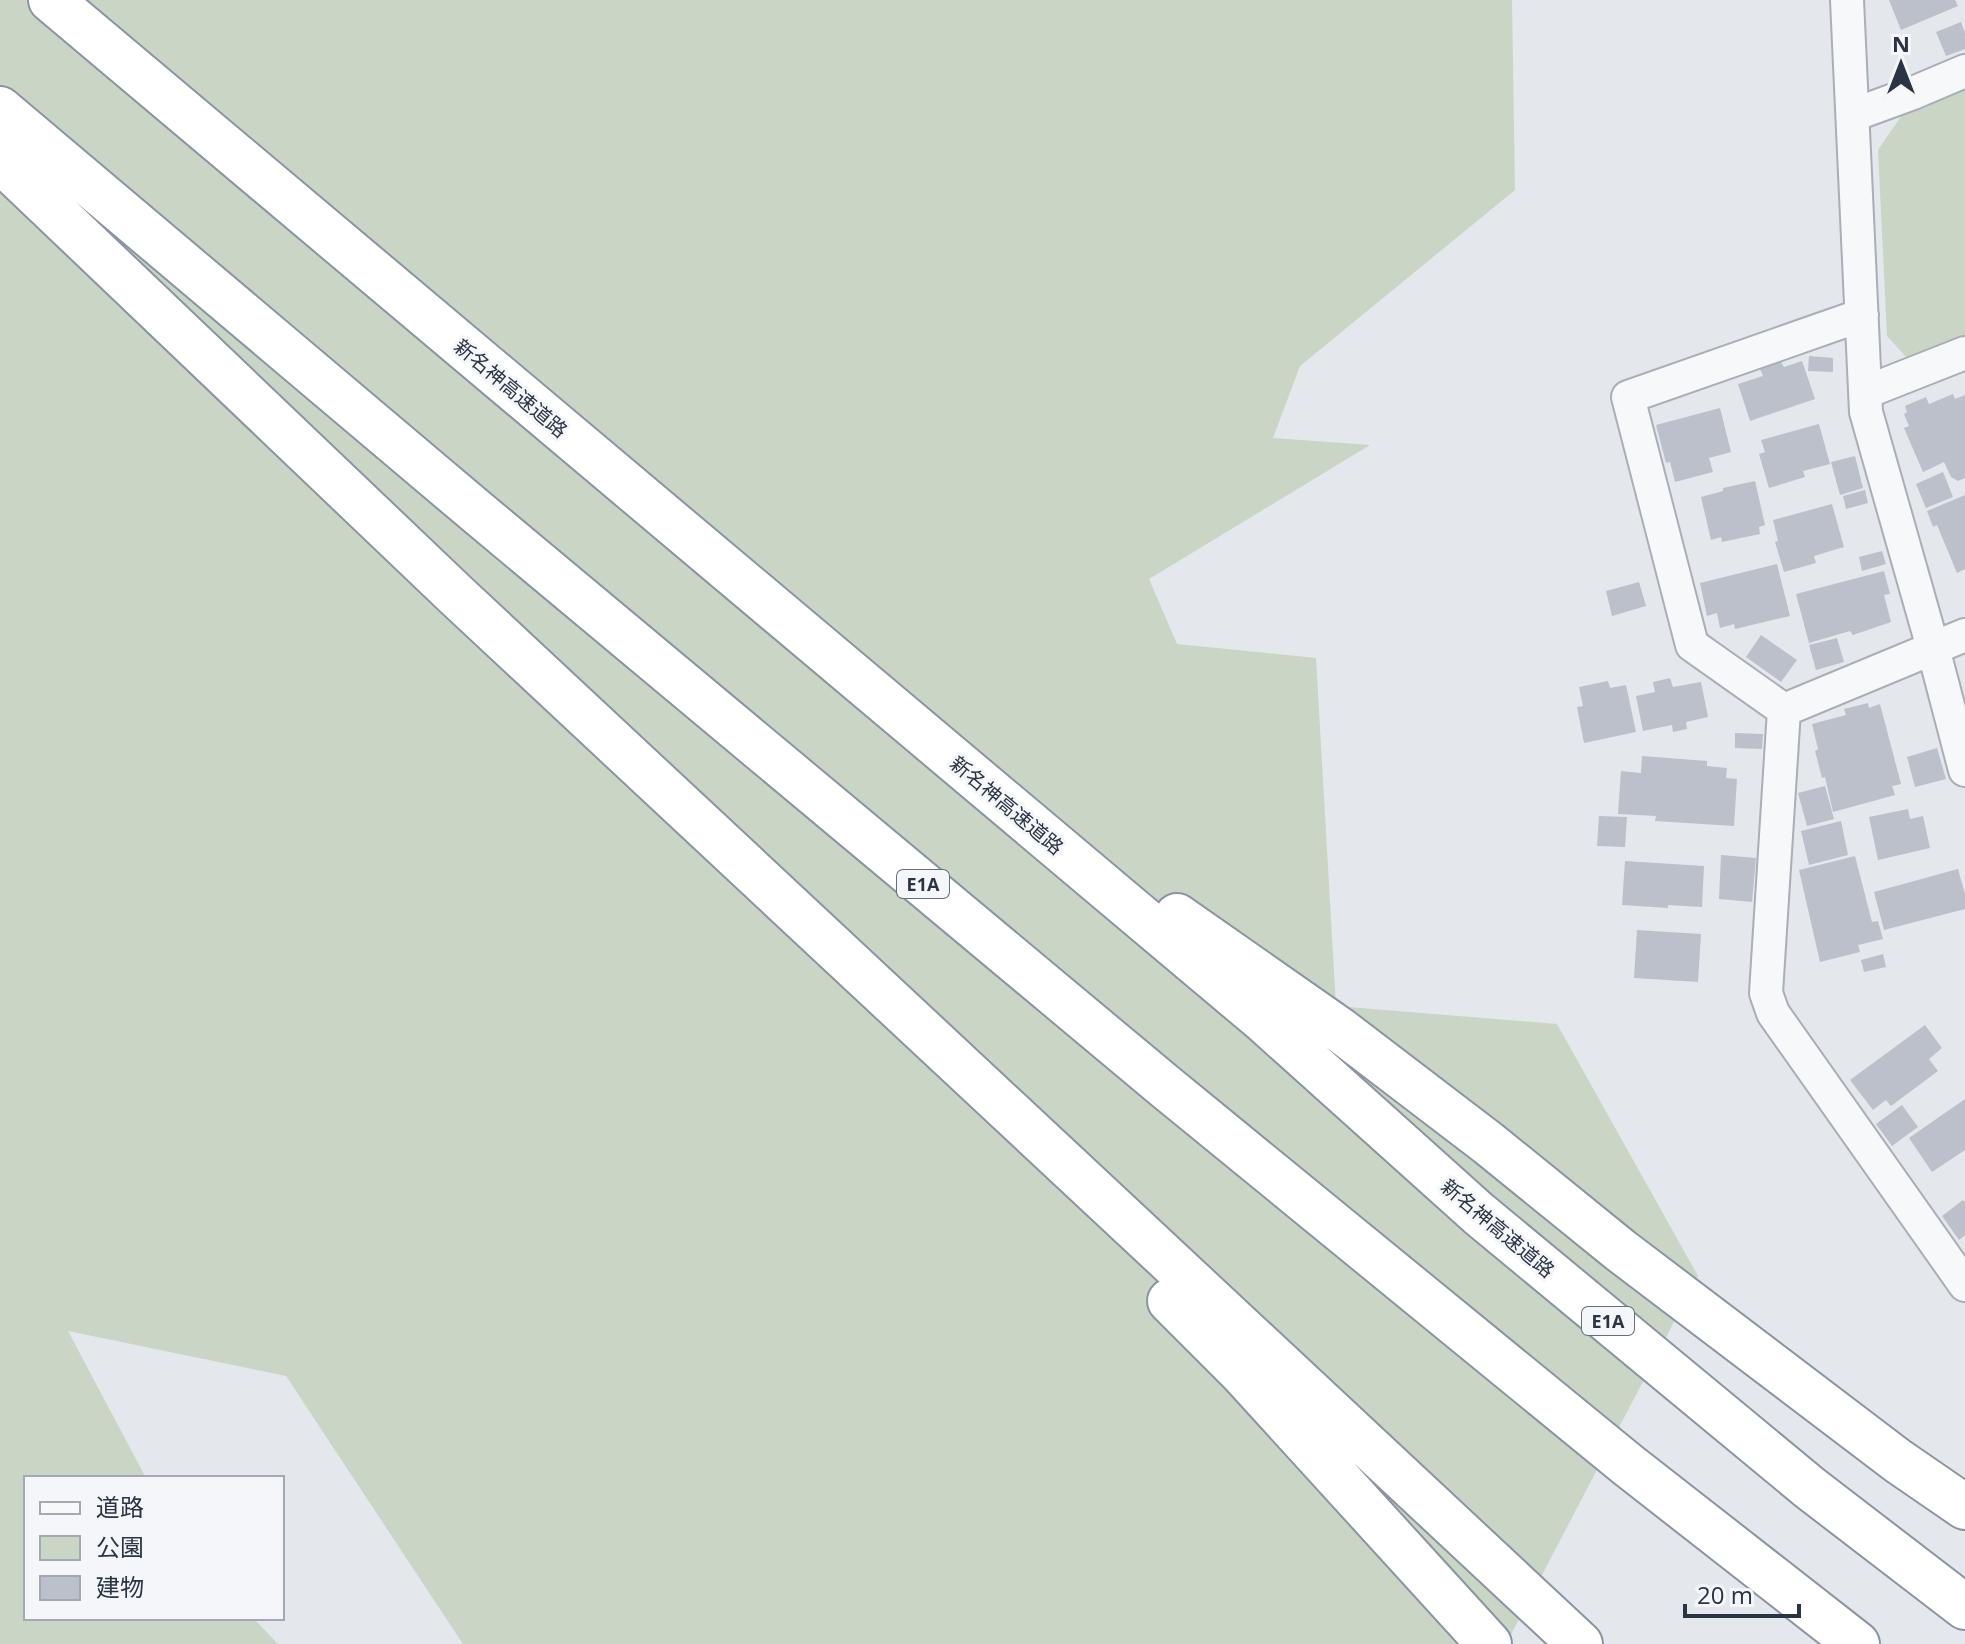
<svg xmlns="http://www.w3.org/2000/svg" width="1965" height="1644" viewBox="0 0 1965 1644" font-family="'Open Sans','Noto Sans JP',sans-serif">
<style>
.green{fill:#c9d6c5}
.building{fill:#bbc0ca}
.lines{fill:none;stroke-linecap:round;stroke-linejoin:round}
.street-casing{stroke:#a9aeb7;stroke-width:36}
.highway-casing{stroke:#8b94a3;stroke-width:48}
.street{stroke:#f7f8fa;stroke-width:32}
.highway{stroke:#fff;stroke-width:44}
.labels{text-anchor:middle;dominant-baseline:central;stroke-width:6;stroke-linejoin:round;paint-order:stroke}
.shield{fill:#f4f6f9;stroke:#676e7b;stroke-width:2}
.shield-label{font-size:18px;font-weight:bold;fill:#2b3445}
.street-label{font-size:20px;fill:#2b3445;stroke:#f4f6f9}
</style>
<rect width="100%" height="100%" fill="#e4e7ec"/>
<path class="green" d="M0 0H1512L1515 190 1300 366 1273 438 1370 445 1149 579 1177 644 1316 658 1336 1006 1557 1024 1698 1276 1506 1644H463L286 1376 68 1331 146 1478H26V1618H253L278 1644H0Z
M1965 90V335L1907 358 1887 336 1878 150 1902 115Z"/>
<path class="building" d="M1889 0H1955L1958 6 1901 30Z
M1961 22 1965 33V49L1946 56 1936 32Z
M1809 356 1833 358V372L1808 371Z
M1802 361 1815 399 1750 421 1738 384 1763 376 1760 369 1781 362 1784 367Z
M1953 394 1955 399 1965 395V478L1958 481 1951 477 1944 462 1923 472 1904 428 1909 426 1904 414 1907 412 1905 406 1926 397 1929 404Z
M1720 408 1731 452 1709 458 1713 472 1675 482 1670 462 1666 463 1656 425Z
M1819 424 1830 464 1803 471 1805 477 1769 488 1759 454 1765 452 1761 440Z
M1855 456 1863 488 1840 495 1831 462Z
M1943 472 1953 497 1926 508 1916 484Z
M1755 481 1765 525 1759 527 1760 534 1722 542 1721 537 1711 540 1701 497 1723 491V488Z
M1865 490 1868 503 1846 509 1843 496Z
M1965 495V569L1957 573 1937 525 1933 527 1927 511Z
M1832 504 1844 547 1814 556 1816 563 1784 572 1775 542 1778 541 1773 520Z
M1882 551 1886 564 1862 571 1859 557Z
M1777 564 1790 616 1735 629 1734 624 1720 628 1717 613 1707 616 1700 583Z
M1884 571 1890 594 1884 595 1891 622 1853 635 1850 631 1809 643 1796 594Z
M1639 582 1646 606 1612 616 1606 591Z
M1761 635 1797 660 1781 682 1746 657Z
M1837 638 1844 662 1816 670 1809 645Z
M1670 678 1673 687 1701 682 1708 717 1686 722 1687 729 1673 732 1672 725 1643 731 1636 696 1655 692 1653 682Z
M1608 681 1610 688 1626 685 1636 732 1584 743 1577 707 1583 706 1579 687Z
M1868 703 1869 708 1880 704 1901 784 1892 786 1895 795 1833 812 1825 777 1822 778 1815 751 1818 749 1812 724 1846 715 1844 709Z
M1735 733 1763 734 1762 749 1735 748Z
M1937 748 1946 779 1915 787 1907 757Z
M1642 756 1707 761V766L1727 768 1726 778 1737 779 1734 826 1655 821 1656 816 1618 814 1621 771 1641 773Z
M1825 786 1834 819 1807 826 1798 793Z
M1908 809 1910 819 1923 816 1930 848 1878 860 1869 817Z
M1599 816 1627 817 1625 847 1597 846Z
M1841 821 1848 855 1809 865 1801 831Z
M1721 855 1756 858 1752 902 1719 899Z
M1855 856 1872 922 1878 921 1883 939 1858 945 1860 952 1820 962 1799 870Z
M1625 861 1704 866 1702 907 1668 905V908L1622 905Z
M1958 869 1965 894V909L1884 930 1874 892Z
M1637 930 1701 934 1698 982 1634 978Z
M1883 954 1886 967 1864 972 1861 960Z
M1925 1025 1942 1048 1929 1059 1938 1071 1891 1106 1886 1100 1873 1110 1850 1080Z
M1965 1099V1150L1932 1172 1909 1138Z
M1902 1105 1918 1127 1892 1146 1876 1124Z
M1963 1200 1965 1202V1235L1959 1240 1942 1216Z"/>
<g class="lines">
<defs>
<path id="street" d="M1847 0 1866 412 1933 648 1965 770
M1853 115 1913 93 1965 71
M1866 392 1965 353
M1784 710 1766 993 1773 1013 1965 1285
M1784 710 1692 645 1628 397 1862 315
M1784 710 1965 635"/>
<path id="highway" d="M51 0 1263 1020 1479 1214 1810 1488 1965 1607
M0 109 477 512 1167 1088 1628 1465 1857 1644
M0 160 456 595 1580 1644
M1177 916 1340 1030 1488 1143 1620 1250 1898 1461 1965 1507
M1170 1301 1242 1373 1489 1644"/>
</defs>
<use href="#street" class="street-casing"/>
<use href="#highway" class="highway-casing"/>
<use href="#street" class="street"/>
<use href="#highway" class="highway"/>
</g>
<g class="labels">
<g class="shield">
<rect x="897" y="870" width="52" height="28" rx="6"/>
<rect x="1582" y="1307" width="52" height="28" rx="6"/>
</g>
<g class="shield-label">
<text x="923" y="884">E1A</text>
<text x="1608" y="1321">E1A</text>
</g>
<g class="street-label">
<text transform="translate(511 388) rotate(40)">新名神高速道路</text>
<text transform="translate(1007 805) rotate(40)">新名神高速道路</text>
<text transform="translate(1498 1228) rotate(40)">新名神高速道路</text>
</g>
</g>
<rect x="24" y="1476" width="260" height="144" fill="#f4f6f9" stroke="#a4a8b1" stroke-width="2"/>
<rect x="40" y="1502" width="40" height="12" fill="#f7f8fa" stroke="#a4a8b1" stroke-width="2"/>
<text x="96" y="1516" font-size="24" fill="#2b3445">道路</text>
<rect x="40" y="1536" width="40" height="24" fill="#c9d6c5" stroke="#a4a8b1" stroke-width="2"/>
<text x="96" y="1556" font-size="24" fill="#2b3445">公園</text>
<rect x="40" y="1576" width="40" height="24" fill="#bbc0ca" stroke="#a4a8b1" stroke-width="2"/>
<text x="96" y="1596" font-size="24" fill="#2b3445">建物</text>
<g transform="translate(1901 64)" stroke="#f4f6f9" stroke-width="6" paint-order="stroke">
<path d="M0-6L14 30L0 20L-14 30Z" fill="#2b3445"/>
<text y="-12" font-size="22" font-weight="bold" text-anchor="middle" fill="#2b3445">N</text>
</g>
<path d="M1685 1604v12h114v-12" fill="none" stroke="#2b3445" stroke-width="4"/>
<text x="1697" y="1604" font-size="24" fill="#2b3445" stroke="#f4f6f9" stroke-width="6" paint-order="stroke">20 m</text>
</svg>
